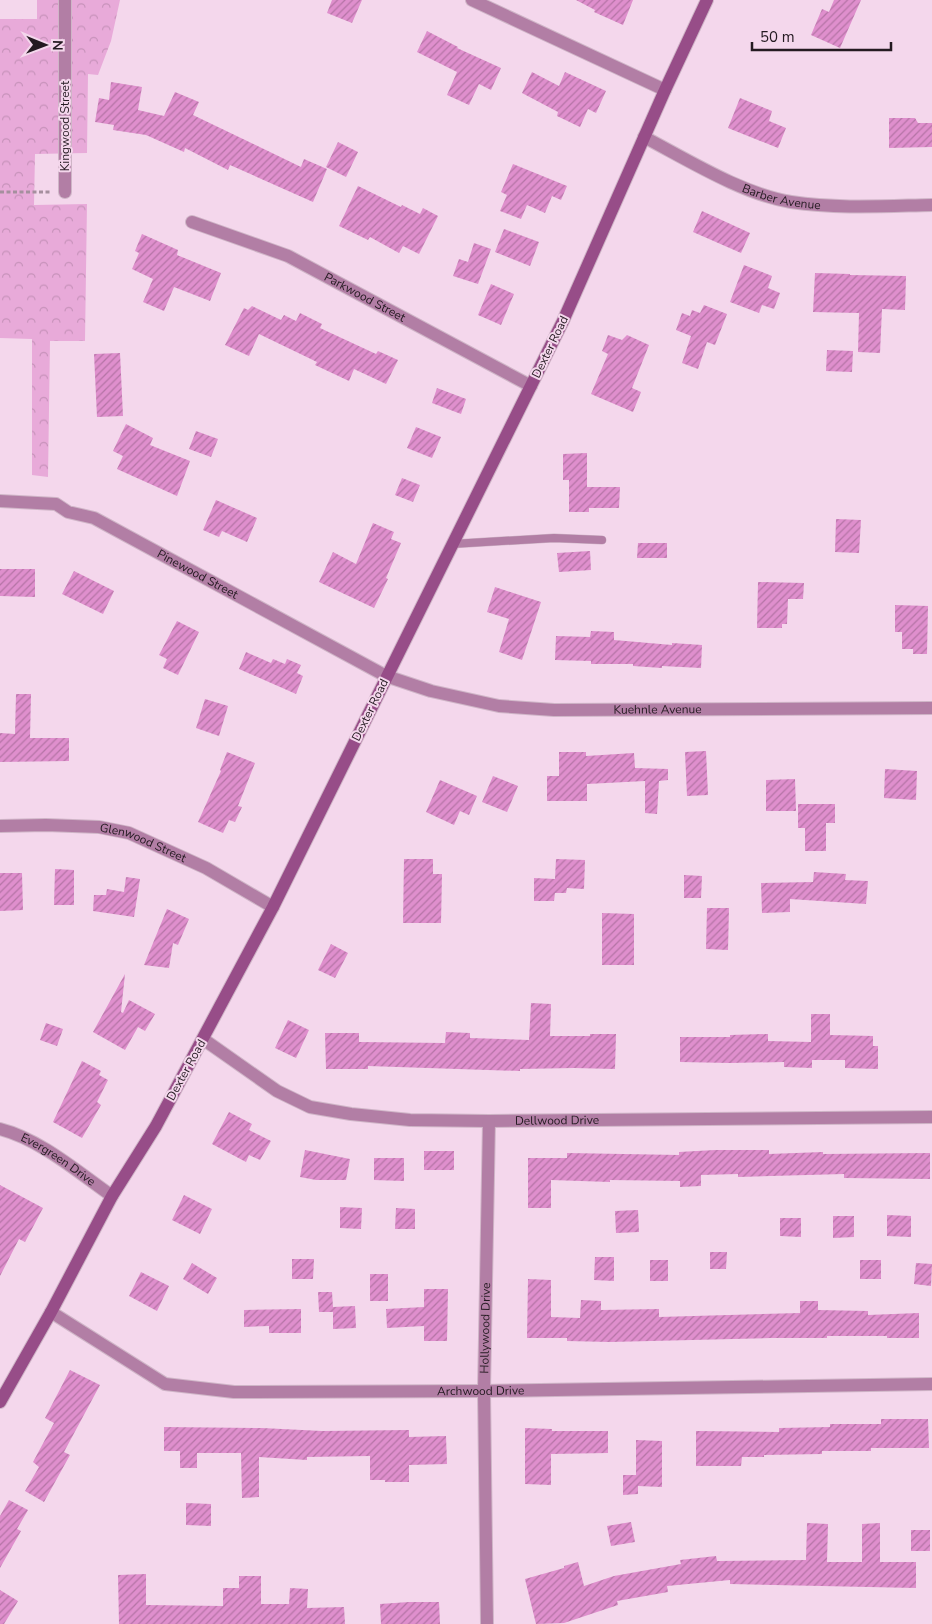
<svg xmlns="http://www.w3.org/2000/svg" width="932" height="1624" viewBox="0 0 932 1624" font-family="'Nunito Sans',sans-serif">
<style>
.park{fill:url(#park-crowns)}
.building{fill:url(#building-hatch)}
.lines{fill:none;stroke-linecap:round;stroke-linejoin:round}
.service-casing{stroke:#cfb5c7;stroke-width:9}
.minor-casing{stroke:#cfb5c7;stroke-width:14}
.secondary-casing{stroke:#cfb5c7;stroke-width:14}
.path{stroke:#a58f9e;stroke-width:3;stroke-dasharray:4 2.5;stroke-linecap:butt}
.service{stroke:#b27ea5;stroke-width:8}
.minor{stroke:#b27ea5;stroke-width:12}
.secondary{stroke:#974d88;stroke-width:12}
.labels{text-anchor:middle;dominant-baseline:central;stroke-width:4;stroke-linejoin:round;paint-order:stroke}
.street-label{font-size:12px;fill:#241a21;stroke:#f4d7ec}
</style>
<defs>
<pattern id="park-crowns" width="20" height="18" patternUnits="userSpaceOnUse" patternTransform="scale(1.25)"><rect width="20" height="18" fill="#e8aad9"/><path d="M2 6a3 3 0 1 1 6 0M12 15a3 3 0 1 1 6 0" fill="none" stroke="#c792ba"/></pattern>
<pattern id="building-hatch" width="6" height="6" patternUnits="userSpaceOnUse" patternTransform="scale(1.25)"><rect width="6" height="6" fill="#df8fcd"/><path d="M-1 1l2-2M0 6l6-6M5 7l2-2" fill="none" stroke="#b574a6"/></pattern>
</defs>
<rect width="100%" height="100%" fill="#f4d7ec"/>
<path class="park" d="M37 0H120L111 41 98 75 88 74 87 153 35 154 34 205 87 204 85 341H50L48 477 32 475V339L0 338V19H37Z"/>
<path class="building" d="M332 0H362L352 23 327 13Z
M576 0H633L623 25 594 12 595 10Z
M834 0H861L840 48 811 35 822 9 829 12Z
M427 31 458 47 457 48 501 68 491 90 479 84 469 105 447 95 457 72 417 52Z
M532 72 559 86 565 72 606 91 596 113 588 109 580 127 557 116 558 112 522 93Z
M111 82 142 87 138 110 164 116 175 92 199 102 193 115 301 167 304 159 327 169 313 202 230 165 228 170 185 148 184 152 146 135 113 130 114 125 95 122 99 98 109 100Z
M740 98 772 111 769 121 786 128 778 148 728 128Z
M889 118H915L918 123H932V147L889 148Z
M338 142 358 152 346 177 326 167Z
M513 164 567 186 561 200 552 196 545 213 527 205 521 219 500 211 507 195 501 192Z
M358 186 401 207 402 205 420 214 423 208 438 216 419 254 403 246 399 253 370 237 368 240 339 226Z
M702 211 750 233 741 253 693 232Z
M504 229 539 242 530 266 495 252Z
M142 234 178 250 177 255 221 273 210 301 174 287 164 311 143 302 153 279 132 269 139 253 135 251Z
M474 243 491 249 478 284 453 276 459 259 468 262Z
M744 265 772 276 768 288 780 293 774 309 762 305 759 313 730 302Z
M815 273 850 274V275L906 276 905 310 882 309 880 353 858 352 859 313 813 312Z
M491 284 514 294 501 325 478 315Z
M704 305 727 314 715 345 707 342 698 369 682 363 691 336 676 330 682 313 690 316 692 310 700 313Z
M252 306 281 320 284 315 296 321 300 313 322 324 320 328 376 354 378 351 398 360 386 384 354 369 349 381 315 365 317 362 259 334 249 356 225 345 244 308 248 310Z
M608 335 622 340 627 335 649 345 632 388 641 392 633 412 591 394 608 354 602 351Z
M827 350 853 351 852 372 826 371Z
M120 353 123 416 97 417 94 354Z
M437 388 466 399 461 414 432 403Z
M126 424 153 438 150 445 190 461 177 496 117 469 123 456 113 451Z
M416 427 441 437 432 458 407 448Z
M196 431 218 439 211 457 189 449Z
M587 453V487H620L619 508H589V512H569V480H563V454Z
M402 478 420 485 413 502 395 495Z
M216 500 257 518 247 542 222 531 219 537 203 530Z
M836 519 861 520 859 553 835 552Z
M373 523 394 532 391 539 401 543 386 578 388 579 374 608 319 582 333 552 356 564Z
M638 543H667V558H637Z
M590 551 591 570 559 572 557 553Z
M0 569H35V597L0 596Z
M74 571 114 591 103 614 62 594Z
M758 582 804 583 803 599H788L787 624H782V628H757Z
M495 587 541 602 522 660 499 652 509 619 487 612Z
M895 605 928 606 927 654H913V649H902V632H895Z
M177 621 199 632 178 675 163 668 167 659 159 655Z
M591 631 614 632V640L672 645V643L702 645 701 668 662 666V668L633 666V664H591V661L555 660 556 636 590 637Z
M246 652 271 663 273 659 285 664 287 659 301 665 297 673 303 676 296 694 239 669Z
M16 694H31L30 738H69V761L0 762V733L15 734Z
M205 699 228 706 219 736 196 728Z
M706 751 708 795 687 796 685 752Z
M227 752 255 763 238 806 242 807 235 822 229 820 223 833 198 822 221 771 220 770Z
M559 752H586V756L634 753 635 768 668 769V780L659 781 657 814 645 813V781L587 784V801H547V776H559Z
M885 769 917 771 916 800 884 798Z
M493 776 518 786 507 812 482 802Z
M795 779 796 811H766V780Z
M440 780 477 796 469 815 460 811 454 825 426 812Z
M798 804H835V823H826V851H805V828H798Z
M404 859H433V874H442L441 923H403Z
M556 859 585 860 584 889 567 888 566 893H555L554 901H534V878L555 879Z
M55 869 74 870V905H54Z
M814 872 846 874 845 880 868 881 866 904 790 899V912L762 913 761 883 813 882Z
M0 873H22L23 910 0 911Z
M684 875 702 876 701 898H684Z
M126 877 140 879 134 917 93 911 94 895H106L107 889 124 892Z
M707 908H729L728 950 706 949Z
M167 909 189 919 178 945 173 943 169 968 144 965Z
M602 913 634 914V965H602Z
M331 944 348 953 335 978 318 970Z
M125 974 121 1012 123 1013 129 1000 155 1014 145 1031 138 1027 125 1050 93 1032Z
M531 1003 551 1004 550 1036H590V1034H616L615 1069 574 1068 520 1069V1071L368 1066V1069H326L325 1033H359V1042L445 1043 446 1032 470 1033V1038L529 1040Z
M811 1014H830V1035L873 1036V1046H878V1069L845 1068V1060H812V1068L784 1067V1062L730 1063 680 1062V1037H730V1035L768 1034V1041L811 1042Z
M288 1020 309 1030 296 1058 275 1048Z
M46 1023 63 1029 57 1046 40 1040Z
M82 1061 101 1071 99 1075 108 1080 97 1102 101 1105 82 1138 53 1122Z
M229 1112 252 1124 249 1130 271 1141 260 1160 249 1155 246 1162 212 1144Z
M305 1150 350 1159 346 1180H316L300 1177Z
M715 1150H769V1154L823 1152V1154L930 1153V1179L844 1178V1174L738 1177V1174L701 1175V1186L680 1187V1181L610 1180V1182L551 1180V1208H528V1158H567V1153L679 1155V1152Z
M424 1151H454V1170H424Z
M374 1158H404V1181L374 1180Z
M0 1185 43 1208 25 1242 19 1239 0 1276Z
M184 1195 212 1209 200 1234 172 1220Z
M340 1207 362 1208 361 1229 340 1228Z
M396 1208 415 1209V1229H395Z
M638 1210 639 1232 616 1233 615 1211Z
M887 1215 911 1216V1237L887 1236Z
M833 1216H854V1237L833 1238Z
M780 1218H801V1237L780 1236Z
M710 1252H727L726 1269H710Z
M595 1257H614V1281L594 1280Z
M292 1259H314L313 1279H292Z
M650 1260H668V1281H650Z
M860 1260H881V1279H860Z
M192 1263 217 1278 208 1294 183 1279Z
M916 1263 932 1264 931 1286 914 1284Z
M141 1272 169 1286 157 1311 129 1296Z
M370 1274H388V1301H370Z
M528 1279 551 1280V1317L580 1318 581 1300 601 1301V1310L659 1309V1317L800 1313V1301H818V1310L868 1311V1315L919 1313V1338H887V1336H827V1338H771L610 1342 567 1341V1338H527Z
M424 1289H448L447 1341H424V1326L387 1328 386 1309 424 1307Z
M318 1292H332L333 1307 355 1306 356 1328 333 1329V1312H319Z
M301 1309V1333H269V1326L244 1327V1310Z
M70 1370 100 1385 64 1452 70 1455 44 1502 25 1491 39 1467 33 1462 54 1423 45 1418Z
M881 1419H928L929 1448H871V1451H822V1454L764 1455V1457H742L741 1466H696V1431L779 1432V1428L830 1427V1424H881Z
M164 1427 262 1428 322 1431 409 1430V1437L446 1436 447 1464 409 1465V1482H385V1480H370V1456L307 1457V1460L259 1457V1497L242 1498 241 1453H197V1468H180V1451H164Z
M525 1428 552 1429V1431H608V1453L551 1454V1485L525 1484Z
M636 1440 662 1441V1487L638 1486V1494L623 1495V1475H636Z
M9 1500 28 1510 17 1529 21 1531 0 1568V1516Z
M186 1503 211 1504V1526L186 1525Z
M631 1522 635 1542 611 1546 607 1526Z
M807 1523 828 1524 827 1562H862V1524L880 1523V1562H916V1588L730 1584V1580L667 1586 668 1592 617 1601 618 1605 564 1623 536 1624 525 1579 564 1568V1566L578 1562 584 1586 614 1576 681 1564 680 1560 716 1556 717 1561 806 1560Z
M911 1530H930V1551H911Z
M146 1574V1605L223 1606V1588H239V1576H261V1604H289L290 1588 308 1589 307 1608 344 1607 345 1624H119L118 1575Z
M0 1590 18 1601 4 1624H0Z
M409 1602H439L440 1624H381L380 1604Z"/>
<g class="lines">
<defs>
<path id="service" d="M452 544 554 538 602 540"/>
<g id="minor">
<path d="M65 0V192"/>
<path d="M472 0 665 90"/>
<path id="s1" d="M644 137C688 160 742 194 791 202 838 209 885 206 932 205"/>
<path id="s2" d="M192 222 288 256 531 386"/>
<path id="s3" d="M0 501 56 504 68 512 94 518 386 676 431 691 499 706 554 710 932 708"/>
<path id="s4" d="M0 826 46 825 99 827 129 833 206 868 273 907"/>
<path id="s5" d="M203 1039 277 1091 310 1107 351 1114 410 1120 489 1121 932 1117"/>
<path id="s6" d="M0 1129C40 1139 79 1173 112 1196"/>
<path id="s7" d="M51 1312 165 1384 234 1392 484 1391 932 1384"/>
<path id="s8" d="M487 1624 484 1391 489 1121"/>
</g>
<path id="secondary" d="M0 1402 51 1312 112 1196 156 1126 273 907 563 321 665 90 707 0"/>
</defs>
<use href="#service" class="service-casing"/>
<use href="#minor" class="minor-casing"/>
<use href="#secondary" class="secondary-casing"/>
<path class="path" d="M0 192H52"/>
<use href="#service" class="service"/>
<use href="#minor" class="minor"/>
<use href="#secondary" class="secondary"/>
</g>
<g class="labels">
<g class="street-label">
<text transform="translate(65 126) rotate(-90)">Kingwood Street</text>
<text stroke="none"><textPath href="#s1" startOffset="151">Barber Avenue</textPath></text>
<text stroke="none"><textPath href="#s2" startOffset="189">Parkwood Street</textPath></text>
<text transform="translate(550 347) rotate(-64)">Dexter Road</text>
<text stroke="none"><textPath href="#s3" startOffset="215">Pinewood Street</textPath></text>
<text stroke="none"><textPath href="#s3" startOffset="705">Kuehnle Avenue</textPath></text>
<text transform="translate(370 710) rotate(-64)">Dexter Road</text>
<text stroke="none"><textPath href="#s4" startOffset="146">Glenwood Street</textPath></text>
<text transform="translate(186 1070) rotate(-61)">Dexter Road</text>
<text stroke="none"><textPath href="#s5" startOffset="375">Dellwood Drive</textPath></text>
<text stroke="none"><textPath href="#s6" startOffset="66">Evergreen Drive</textPath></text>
<text stroke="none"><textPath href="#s8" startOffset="296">Hollywood Drive</textPath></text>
<text stroke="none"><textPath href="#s7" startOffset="451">Archwood Drive</textPath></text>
</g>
</g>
<g transform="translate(45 45) rotate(91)" stroke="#f4d7ec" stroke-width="4" paint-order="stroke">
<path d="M0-4L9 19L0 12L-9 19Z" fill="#241a21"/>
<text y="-8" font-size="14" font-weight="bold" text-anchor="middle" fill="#241a21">N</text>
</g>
<path d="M752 42v8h139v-8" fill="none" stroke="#241a21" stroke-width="2.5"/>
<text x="760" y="42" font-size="15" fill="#241a21" stroke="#f4d7ec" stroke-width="4" paint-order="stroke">50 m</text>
</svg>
